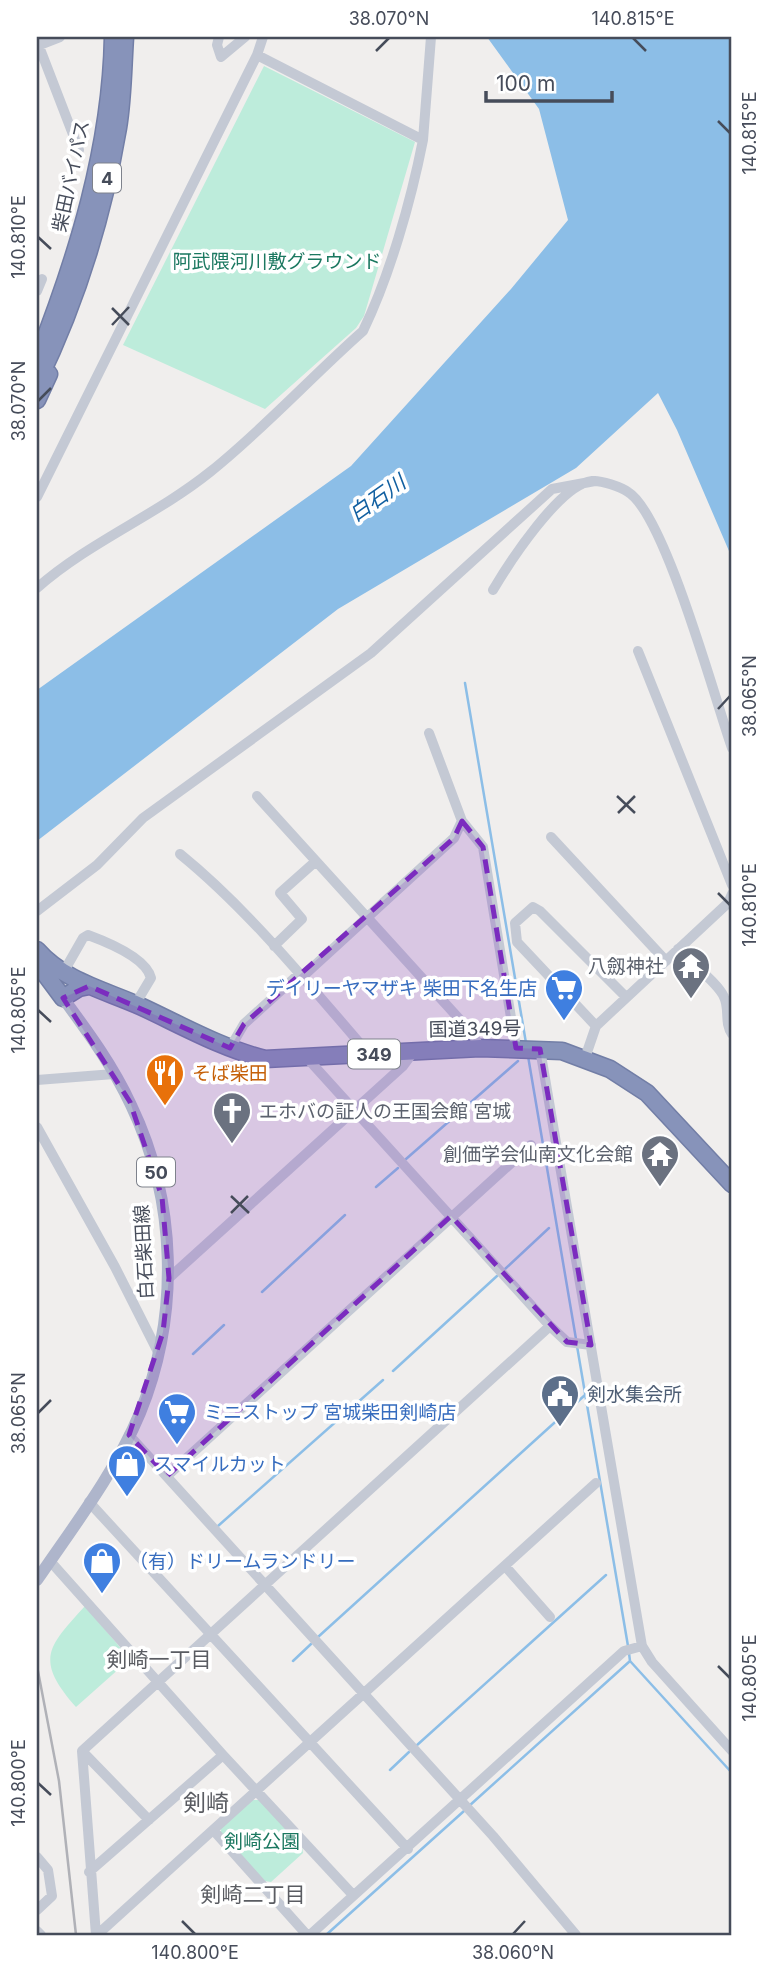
<svg xmlns="http://www.w3.org/2000/svg" width="769" height="1972" viewBox="0 0 769 1972" font-family="Inter,'Noto Sans JP',sans-serif">
<style>
.green{fill:#bdecdb}
.water{fill:#8cbee7}
.lines{fill:none;stroke-linecap:round;stroke-linejoin:round}
.stream{stroke:#8cbee7;stroke-width:2.5}
.highway-casing{stroke:#727ea6;stroke-width:19}
.minor{stroke:#c4c9d4;stroke-width:10}
.major{stroke:#aeb5cb;stroke-width:12}
.highway{stroke:#8793ba;stroke-width:16}
.rail{stroke:#b0b1b7;stroke-width:2.5}
.marked{fill:#7b2cbf;fill-opacity:0.2;stroke:#7b2cbf;stroke-width:5;stroke-dasharray:14 9;stroke-linejoin:round}
.ticks{fill:none;stroke:#464c5a;stroke-width:2.5}
.labels{text-anchor:middle;dominant-baseline:central;stroke-width:7;stroke-linejoin:round;paint-order:stroke}
.shield{fill:#fff;stroke:#7e828c;stroke-width:2}
.shield-label{font-size:18px;font-weight:bold;fill:#464c5a}
.street-label{font-size:19px;fill:#464c5a;stroke:#fff}
.park-label{font-size:19px;fill:#1b7860;stroke:#fff}
.worship-label{font-size:19px;fill:#5b616d;stroke:#fff;text-anchor:end}
.shop-label{font-size:19px;fill:#366cbe;stroke:#fff;text-anchor:start}
.food-label{font-size:19px;fill:#c56008;stroke:#fff;text-anchor:start}
.service-label{font-size:19px;fill:#4e5e75;stroke:#fff;text-anchor:start}
.water-label{font-size:21px;font-style:italic;fill:#1260a1;stroke:#fff}
.neighbourhood-label{font-size:21px;fill:#5a5c62;stroke:#fff}
.quarter-label{font-size:23px;fill:#5a5c62;stroke:#fff}
.neatline{fill:none;stroke:#464c5a;stroke-width:2.5}
.ticks-label{font-size:18px;text-anchor:middle;fill:#464c5a}
</style>
<rect width="100%" height="100%" fill="#f0eeed"/>
<path class="green" d="M264 66 415 142 364 316 356 328 265 409 123 345Z
M85 1606 130 1659 76 1707C34 1659 48 1647 85 1606Z
M251 1800H260L302 1847 303 1853 271 1882 265 1881 221 1836V1828Z"/>
<path class="water" d="M487 37H732V558L677 430 658 393 576 468 338 609 37 841V690L351 466 511 289 568 220 539 109Z"/>
<g class="lines">
<path class="stream" d="M465 683 526 1043
M528 1056 576 1339
M406 1159 518 1061
M376 1187 398 1168
M505 1269 549 1228
M262 1292 345 1215
M577 1346 628 1646
M193 1354 224 1325
M393 1371 497 1276
M218 1526 383 1380
M318 1637 585 1395
M629 1653 630 1661 732 1773
M293 1661 311 1644
M416 1746 606 1575
M390 1770 409 1752
M469 1806 630 1661
M326 1935 464 1811"/>
<defs>
<path id="highway" d="M37 359C77 257 111 148 113 37
M37 383C76 303 103 216 118 128 123 98 123 67 125 37
M37 400 49 374
M37 950C64 981 104 990 140 1006 181 1025 221 1048 265 1059L480 1048 562 1051 610 1069 647 1093 732 1184
M37 963 63 998 79 988 89 986"/>
</defs>
<use href="#highway" class="highway-casing"/>
<path class="minor" d="M219 37 217 45 221 57 245 37
M37 41 79 150
M37 46 60 37
M423 140 431 37
M37 291 42 279
M37 497 257 55
M37 588C89 542 155 516 210 472 264 429 311 377 363 331 390 275 411 201 423 140L257 55 263 37
M493 590C509 563 560 484 592 481 601 480 621 487 628 492 665 514 715 700 732 748
M638 651 732 885
M429 733 462 821 483 847 516 1048
M257 796 472 1033 480 1048
M551 837 666 961
M180 854C250 911 310 986 369 1054
M37 911 97 865 143 818 371 653 552 489 595 481
M274 946 302 919 280 893 316 861
M678 949C690 962 718 983 724 997 730 1009 724 1023 732 1034
M63 973 83 938 88 935C107 942 146 958 151 978L139 998 133 1003
M301 978 454 838 462 821
M596 1026 517 942 515 923 533 907 540 911 626 997
M230 1048 244 1024 299 974
M540 1049 642 1646 652 1662 732 1751
M307 1058 550 1326 567 1342 591 1345
M585 1058 596 1026 728 903 732 894
M37 1080 114 1074
M37 1127 115 1267 159 1354
M169 1278 403 1066 414 1051
M129 1435 493 1836 576 1935
M167 1476 531 1145
M89 1502 408 1849
M50 1561 223 1755 353 1895
M505 1566 550 1617
M82 1751 149 1820
M214 1831 307 1935
M37 1857 48 1870 52 1896 37 1910
M89 1872 223 1755
M37 1931 41 1935
M96 1935 82 1751 550 1326
M97 1935 596 1483
M310 1935 624 1651 642 1646"/>
<path class="major" d="M37 1580C73 1527 115 1473 140 1413 180 1315 177 1201 131 1105 113 1066 88 1032 63 998"/>
<use href="#highway" class="highway"/>
<path class="rail" d="M37 1666 59 1781 76 1935"/>
</g>
<path class="marked" d="M462 821 483 847 516 1048 540 1049 591 1345 567 1342 451 1216 167 1476 129 1435 163 1332 169 1278 162 1197 130 1102 63 998 89 986 230 1048 244 1024 454 838Z"/>
<path class="ticks" d="M633 38 646 51M376 51 389 38M718 121 730 133M38 237 51 249M112 308 129 325M112 325 129 307M38 401 51 388M718 709 730 696M617 796 635 813M618 813 635 796M718 893 730 905M38 1010 51 1022M231 1196 249 1213M231 1213 248 1196M38 1413 51 1400M718 1666 730 1678M38 1783 51 1795M182 1921 195 1934M513 1934 525 1921"/>
<defs>
<symbol id="temple-pin" viewBox="-11 -11 22 30"><path d="M0 17L-7.5 6A9.5 9.5 0 1 1 7.5 6Z" fill="#6b7280" stroke="#fff"/><path d="M0-6L5-2H3V0L6.5 2.5H4V6H1.5V3h-3V6H-4V2.5H-6.5L-3 0V-2H-5Z" fill="#fff"/></symbol>
<symbol id="supermarket-pin" viewBox="-11 -11 22 30"><path d="M0 17L-7.5 6A9.5 9.5 0 1 1 7.5 6Z" fill="#3f7fe0" stroke="#fff"/><path d="M-6-5.5h2.5l.6 2H6L4.5 2H-2.5L-4.4-4H-6ZM-1.5 3.2a1.3 1.3 0 1 0 .1 0ZM3 3.2a1.3 1.3 0 1 0 .1 0Z" fill="#fff"/></symbol>
<symbol id="restaurant-pin" viewBox="-11 -11 22 30"><path d="M0 17L-7.5 6A9.5 9.5 0 1 1 7.5 6Z" fill="#e8710a" stroke="#fff"/><path d="M-5-6h1v4h1v-4h1v4h1v-4h1v5L-1.5 .5V6h-2V.5L-5-1ZM5-6V6H3V1.5H1.5Q1.5-4 5-6Z" fill="#fff"/></symbol>
<symbol id="church-pin" viewBox="-11 -11 22 30"><path d="M0 17L-7.5 6A9.5 9.5 0 1 1 7.5 6Z" fill="#6b7280" stroke="#fff"/><path d="M-1.2-6h2.4v3.5h3.3v2.4h-3.3V6h-2.4V-.1h-3.3v-2.4h3.3Z" fill="#fff"/></symbol>
<symbol id="civic-pin" viewBox="-11 -11 22 30"><path d="M0 17L-7.5 6A9.5 9.5 0 1 1 7.5 6Z" fill="#5c6f8a" stroke="#fff"/><path d="M-.6-6.5H3V-4.5H.6V-3L4-1V1h2V6H-6V1h2V-1L-.6-3ZM-1.2 2.5V6h2.4V2.5Z" fill="#fff"/></symbol>
<symbol id="shop-pin" viewBox="-11 -11 22 30"><path d="M0 17L-7.5 6A9.5 9.5 0 1 1 7.5 6Z" fill="#3f7fe0" stroke="#fff"/><path d="M-5-2.5h2.3a2.7 3.5 0 0 1 5.4 0H5L5.5 6h-11ZM-1.5-2.5h3a1.5 2.3 0 0 0-3 0Z" fill="#fff"/></symbol>
</defs>
<g fill-rule="evenodd">
<use href="#temple-pin" x="669" y="944" width="44" height="60"/>
<use href="#supermarket-pin" x="542" y="966" width="44" height="60"/>
<use href="#restaurant-pin" x="143" y="1051" width="44" height="60"/>
<use href="#church-pin" x="210" y="1089" width="44" height="60"/>
<use href="#temple-pin" x="638" y="1132" width="44" height="60"/>
<use href="#civic-pin" x="538" y="1372" width="44" height="60"/>
<use href="#supermarket-pin" x="155" y="1390" width="44" height="60"/>
<use href="#shop-pin" x="105" y="1442" width="44" height="60"/>
<use href="#shop-pin" x="80" y="1539" width="44" height="60"/>
</g>
<g class="labels">
<g class="shield">
<rect x="93" y="163.5" width="28" height="29" rx="5"/>
<rect x="348" y="1039.5" width="52" height="29" rx="5"/>
<rect x="137" y="1157.5" width="38" height="29" rx="5"/>
</g>
<g class="shield-label">
<text x="107" y="178">4</text>
<text x="374" y="1054">349</text>
<text x="156" y="1172">50</text>
</g>
<g class="street-label">
<text transform="translate(71 176) rotate(-78)">柴田バイパス</text>
<text transform="translate(475 1029) rotate(-1)">国道349号</text>
<text transform="translate(144 1252) rotate(-93)">白石柴田線</text>
</g>
<g class="park-label">
<text x="277" y="261">阿武隈河川敷グラウンド</text>
<text x="262" y="1841">剣崎公園</text>
</g>
<g class="worship-label">
<text x="664" y="966">八劔神社</text>
<text x="259" y="1111" text-anchor="start">エホバの証人の王国会館 宮城</text>
<text x="633" y="1154">創価学会仙南文化会館</text>
</g>
<g class="shop-label">
<text x="537" y="988" text-anchor="end">デイリーヤマザキ 柴田下名生店</text>
<text x="204" y="1412">ミニストップ 宮城柴田剣崎店</text>
<text x="154" y="1464">スマイルカット</text>
<text x="129" y="1561">（有）ドリームランドリー</text>
</g>
<g class="food-label">
<text x="192" y="1073">そば柴田</text>
</g>
<g class="service-label">
<text x="587" y="1394">剣水集会所</text>
</g>
<g class="water-label">
<text transform="translate(377 498) rotate(-35)">白石川</text>
</g>
<g class="neighbourhood-label">
<text x="159" y="1659">剣崎一丁目</text>
<text x="253" y="1894">剣崎二丁目</text>
</g>
<g class="quarter-label">
<text x="206" y="1803">剣崎</text>
</g>
</g>
<rect width="769" height="1972" fill="none" stroke="#ffffff" stroke-width="77"/>
<path d="M486 91v10h126v-10" fill="none" stroke="#464c5a" stroke-width="3.5"/>
<text x="496" y="91" font-size="21" fill="#464c5a" stroke="#ffffff" stroke-width="5" paint-order="stroke">100 m</text>
<rect x="38" y="38" width="692" height="1896" class="neatline"/>
<g class="ticks-label">
<text x="389" y="25">38.070°N</text>
<text x="633" y="25">140.815°E</text>
<text transform="translate(750 133) rotate(-90)" y="6">140.815°E</text>
<text transform="translate(19 237) rotate(-90)" y="6">140.810°E</text>
<text transform="translate(19 401) rotate(-90)" y="6">38.070°N</text>
<text transform="translate(750 696) rotate(-90)" y="6">38.065°N</text>
<text transform="translate(750 905) rotate(-90)" y="6">140.810°E</text>
<text transform="translate(19 1010) rotate(-90)" y="6">140.805°E</text>
<text transform="translate(19 1413) rotate(-90)" y="6">38.065°N</text>
<text transform="translate(750 1678) rotate(-90)" y="6">140.805°E</text>
<text transform="translate(19 1783) rotate(-90)" y="6">140.800°E</text>
<text x="195" y="1959">140.800°E</text>
<text x="513" y="1959">38.060°N</text>
</g>
</svg>
